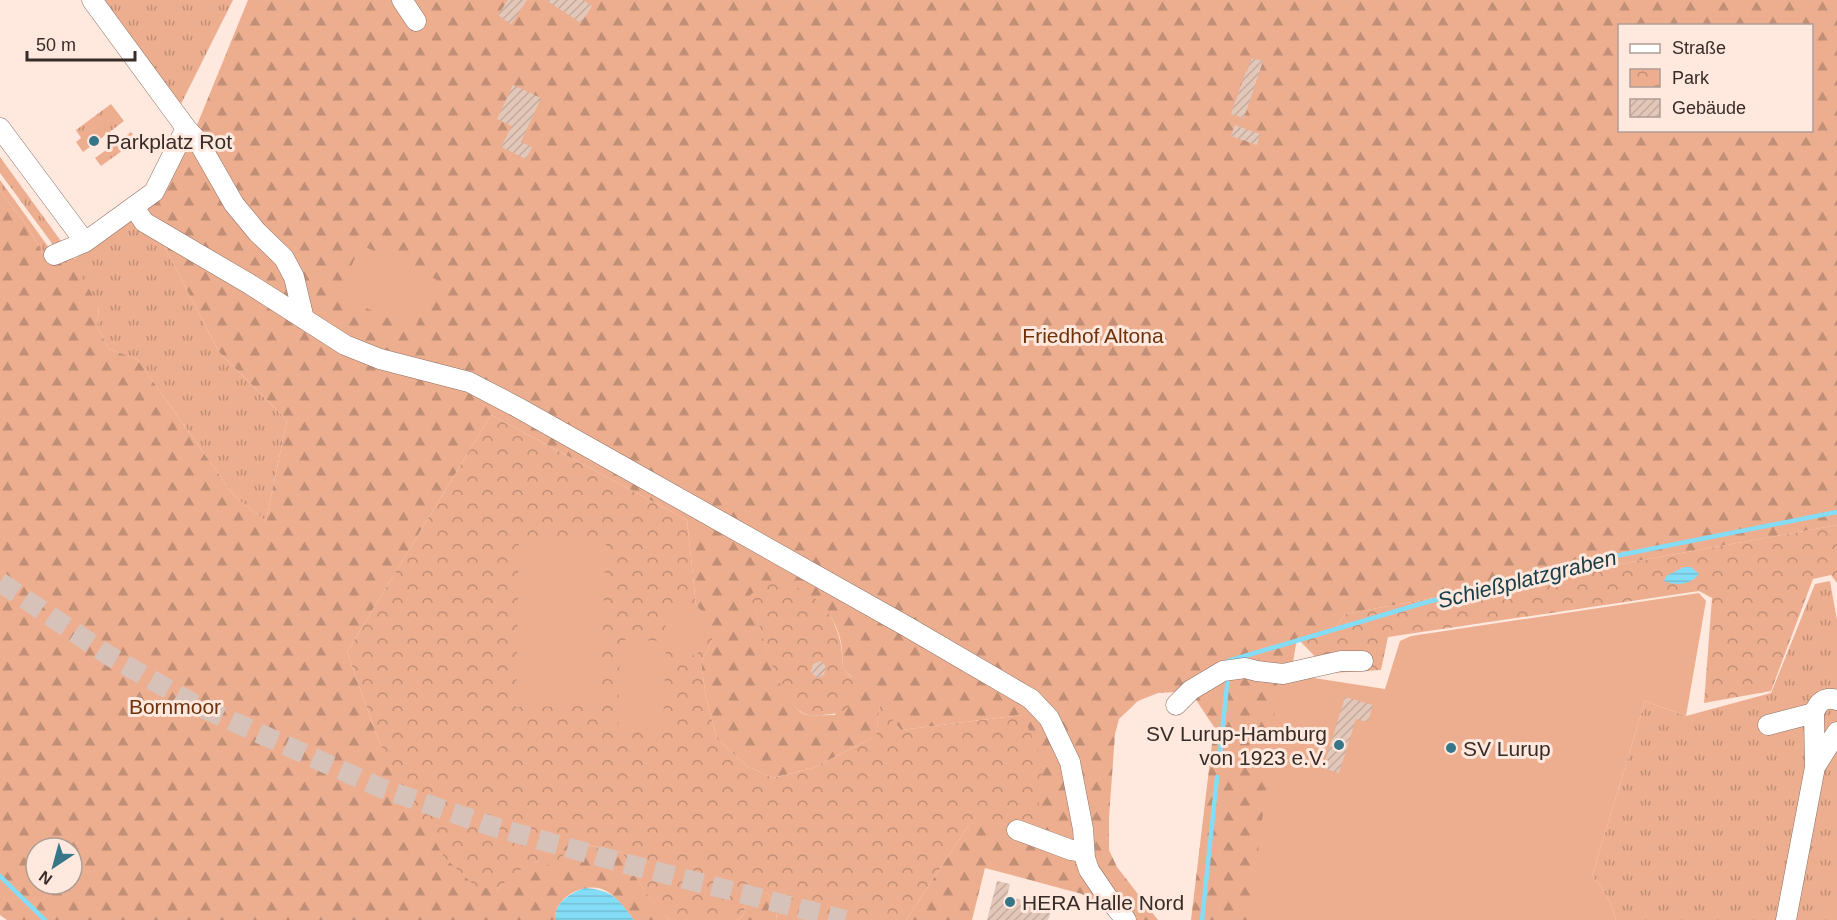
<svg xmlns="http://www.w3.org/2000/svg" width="1837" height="920" viewBox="0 0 1837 920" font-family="Arial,sans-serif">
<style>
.grass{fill:url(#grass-tufts)}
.forest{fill:url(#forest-firs);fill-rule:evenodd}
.park{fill:url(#park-crowns)}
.pitch{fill:#edae90}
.water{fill:url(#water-rules)}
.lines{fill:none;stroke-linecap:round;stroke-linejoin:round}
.stream{stroke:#84ddf7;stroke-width:4.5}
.building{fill:url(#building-hatch)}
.minor-tunnel{stroke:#d7c2b9;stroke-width:20;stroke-dasharray:20 10;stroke-linecap:butt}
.minor-casing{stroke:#8a7165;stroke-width:21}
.minor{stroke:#fff;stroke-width:20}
.poi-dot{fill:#357689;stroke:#ffe8dd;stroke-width:2}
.labels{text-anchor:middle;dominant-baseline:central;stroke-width:6;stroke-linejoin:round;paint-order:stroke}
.poi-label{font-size:21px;fill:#372c27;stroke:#ffe8dd;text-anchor:start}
.park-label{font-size:21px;fill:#6e320c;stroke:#ffe8dd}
.water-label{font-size:22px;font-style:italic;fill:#153e49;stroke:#ffe8dd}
</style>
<defs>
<pattern id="grass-tufts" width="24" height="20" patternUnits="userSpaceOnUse" patternTransform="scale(1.5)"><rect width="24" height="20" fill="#edae90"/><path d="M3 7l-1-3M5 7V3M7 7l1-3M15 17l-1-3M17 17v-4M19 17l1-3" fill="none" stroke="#c18e76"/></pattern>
<pattern id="forest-firs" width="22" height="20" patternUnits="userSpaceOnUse" patternTransform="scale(1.5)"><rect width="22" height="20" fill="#edae90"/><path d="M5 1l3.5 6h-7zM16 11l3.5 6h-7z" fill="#c18e76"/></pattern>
<pattern id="park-crowns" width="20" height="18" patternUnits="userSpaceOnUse" patternTransform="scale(1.5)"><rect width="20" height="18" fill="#edae90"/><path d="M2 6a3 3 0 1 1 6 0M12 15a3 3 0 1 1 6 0" fill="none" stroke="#c18e76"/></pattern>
<pattern id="water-rules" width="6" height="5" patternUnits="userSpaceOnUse" patternTransform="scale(1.5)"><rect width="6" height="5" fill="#84ddf7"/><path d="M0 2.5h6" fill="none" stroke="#73bed4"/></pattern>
<pattern id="building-hatch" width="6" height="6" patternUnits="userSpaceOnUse" patternTransform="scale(1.5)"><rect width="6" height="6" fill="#e3c7b9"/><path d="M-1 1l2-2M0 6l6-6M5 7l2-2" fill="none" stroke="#c3ab9f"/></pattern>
</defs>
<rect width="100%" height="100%" fill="#ffe8dd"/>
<path class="grass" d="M103 0H233L180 106Z
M111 104 124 121 83 152 76 142 81 138 76 130Z
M131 132 137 140 101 166 95 158Z
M0 157 74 259 146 211 219 352 287 420 266 521 235 497 137 359 109 349 97 327 99 306 46 260 28 227 0 191V180L47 245 52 256 56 254 51 242 0 173Z
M1830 581 1837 620V920H1616C1613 904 1603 888 1592 876L1645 701 1686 716 1771 693 1815 584Z"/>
<path class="forest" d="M248 0H1837V525L1345 614 1334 631 1297 638 1251 920H1191L1214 727 1196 700 1178 692 1158 693 1138 701 1119 719 1115 734 1109 818V850L1117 867 1158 920H1116L1082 894 985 868 972 920H906L969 825 1023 715 901 730 880 705 876 736 813 768 773 778 747 766 717 739 706 697 701 663 712 641 696 605 687 520 491 415 347 652 380 744 497 890 513 874 529 864 540 861 571 842 622 852C635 878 649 899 670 920H634C626 910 618 899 608 892 588 879 554 896 555 920H7L0 915V191L28 227 46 260 74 264 99 306 97 327 109 349 137 359 235 497 266 521 287 420 219 352 146 211 197 125ZM1620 26H1812V130H1620ZM802 590C831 610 845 631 842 667L851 677 835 715C827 715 816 716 807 715 780 709 758 620 751 595ZM36 848H72V884H36Z
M757 891 768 894 777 913 776 920H738L744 914 746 899Z"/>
<path class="park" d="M491 415 687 520 696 605 711 621 712 641 701 663 706 697 717 739 747 766 773 778 813 768 876 736 880 704 901 730 1023 715 1043 763 1037 821 969 825 906 920H776L777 913 768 894 757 891 746 899 744 914 738 920H670C649 900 635 878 622 852L572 842 564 848 561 871 540 861C522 866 510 877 497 890L475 886 444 857 380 744 347 652Z
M1837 525V583L1831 575 1813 579 1771 691 1704 703 1712 598 1699 591 1388 637 1381 670 1331 673 1297 638 1334 631 1345 614Z
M767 584C773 584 780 583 786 584 824 593 845 630 842 667 848 674 859 684 856 695 852 712 834 715 819 715 815 715 809 716 805 714 802 713 797 709 794 706 775 688 759 622 750 595L758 589Z"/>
<path class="pitch" d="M361 245 437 280 414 330 338 295Z
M519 540 606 542 600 706 516 707Z
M1699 593 1706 601 1686 716 1645 701 1592 876C1603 888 1613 904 1616 920H1249L1268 775 1278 679 1301 676 1385 689 1400 641 1411 636Z
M683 607C724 613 713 665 673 657L677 636C656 625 663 611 683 607Z
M620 640 666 641 663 730 618 729Z"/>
<path class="water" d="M1684 567H1691L1699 574C1690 585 1677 586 1664 581L1666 576Z
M585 888C613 890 618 899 634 920H555C554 903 570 893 585 888Z"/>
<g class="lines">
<path class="stream" d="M1228 661 1420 604 1555 568 1837 512
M1219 761 1228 676
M0 876 45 920
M1202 920 1217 777"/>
</g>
<path class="building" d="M508 0H527L511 24 498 15Z
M546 0H583L592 6 581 23Z
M1252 58 1263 61 1244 118 1231 114 1246 71 1247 72Z
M513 85 541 98 521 142 532 147 526 159 501 147 512 126 497 119Z
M1235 125 1260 134 1257 145 1231 136Z
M821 661 826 667 824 675 817 678 811 672 813 664Z
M1345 697 1373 705 1368 722 1356 719 1339 773 1323 768Z
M997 881 1010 884 1007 896 1052 908 1048 920H987Z"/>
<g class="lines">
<path class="minor-tunnel" d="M0 582 108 655 196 705 381 788 494 827 623 863 845 920"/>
<defs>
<path id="minor" d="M92 0 186 128 198 141 234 204 257 232 284 258 294 277 304 319
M402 0 416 21
M0 128 85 242
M134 207 144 222 251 285 345 345 380 359 469 382 517 407 906 626 1031 699 1049 718 1070 762 1083 829 1085 858 1089 870 1108 898 1126 920
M54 255 85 242 154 192 186 128
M1176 705 1191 690 1223 671 1245 668 1257 671 1283 674 1341 661H1363
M1768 725 1814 713
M1815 767 1837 732
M1017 830 1071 850 1084 852
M1786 920 1815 767 1814 713C1818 702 1825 696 1837 700"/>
</defs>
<use href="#minor" class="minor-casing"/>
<use href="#minor" class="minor"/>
</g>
<g class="poi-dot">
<circle cx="94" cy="141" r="6"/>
<circle cx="1339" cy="745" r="6"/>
<circle cx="1451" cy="748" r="6"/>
<circle cx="1010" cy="902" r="6"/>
</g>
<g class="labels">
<g class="poi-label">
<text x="106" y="141">Parkplatz Rot</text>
<text x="1327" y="733" text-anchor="end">SV Lurup-Hamburg<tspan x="1327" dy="24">von 1923 e.V.</tspan></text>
<text x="1463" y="748">SV Lurup</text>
<text x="1022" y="902">HERA Halle Nord</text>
</g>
<g class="park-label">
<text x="1093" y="335">Friedhof Altona</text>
<text x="175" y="706">Bornmoor</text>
</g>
<g class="water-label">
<text transform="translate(1527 579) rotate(-14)">Schießplatzgraben</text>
</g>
</g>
<rect x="1618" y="24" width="195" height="108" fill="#ffe8dd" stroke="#af9d94" stroke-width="1.5"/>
<rect x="1630" y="44" width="30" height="9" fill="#ffffff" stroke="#af9d94" stroke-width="1.5"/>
<text x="1672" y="54" font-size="18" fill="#372c27">Straße</text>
<rect x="1630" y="69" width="30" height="18" fill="url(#park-crowns)" stroke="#af9d94" stroke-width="1.5"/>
<text x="1672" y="84" font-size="18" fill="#372c27">Park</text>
<rect x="1630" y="99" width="30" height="18" fill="url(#building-hatch)" stroke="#af9d94" stroke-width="1.5"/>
<text x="1672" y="114" font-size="18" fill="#372c27">Gebäude</text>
<g transform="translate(54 866) rotate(216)"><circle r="28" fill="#ffe8dd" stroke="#af9d94" stroke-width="1.5"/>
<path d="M0-4.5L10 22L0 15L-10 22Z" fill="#357689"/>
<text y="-9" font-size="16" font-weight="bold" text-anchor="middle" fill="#372c27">N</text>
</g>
<path d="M27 51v9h108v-9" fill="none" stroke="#372c27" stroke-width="3"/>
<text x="36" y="51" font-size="18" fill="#372c27" stroke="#ffe8dd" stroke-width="4.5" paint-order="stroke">50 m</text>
</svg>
